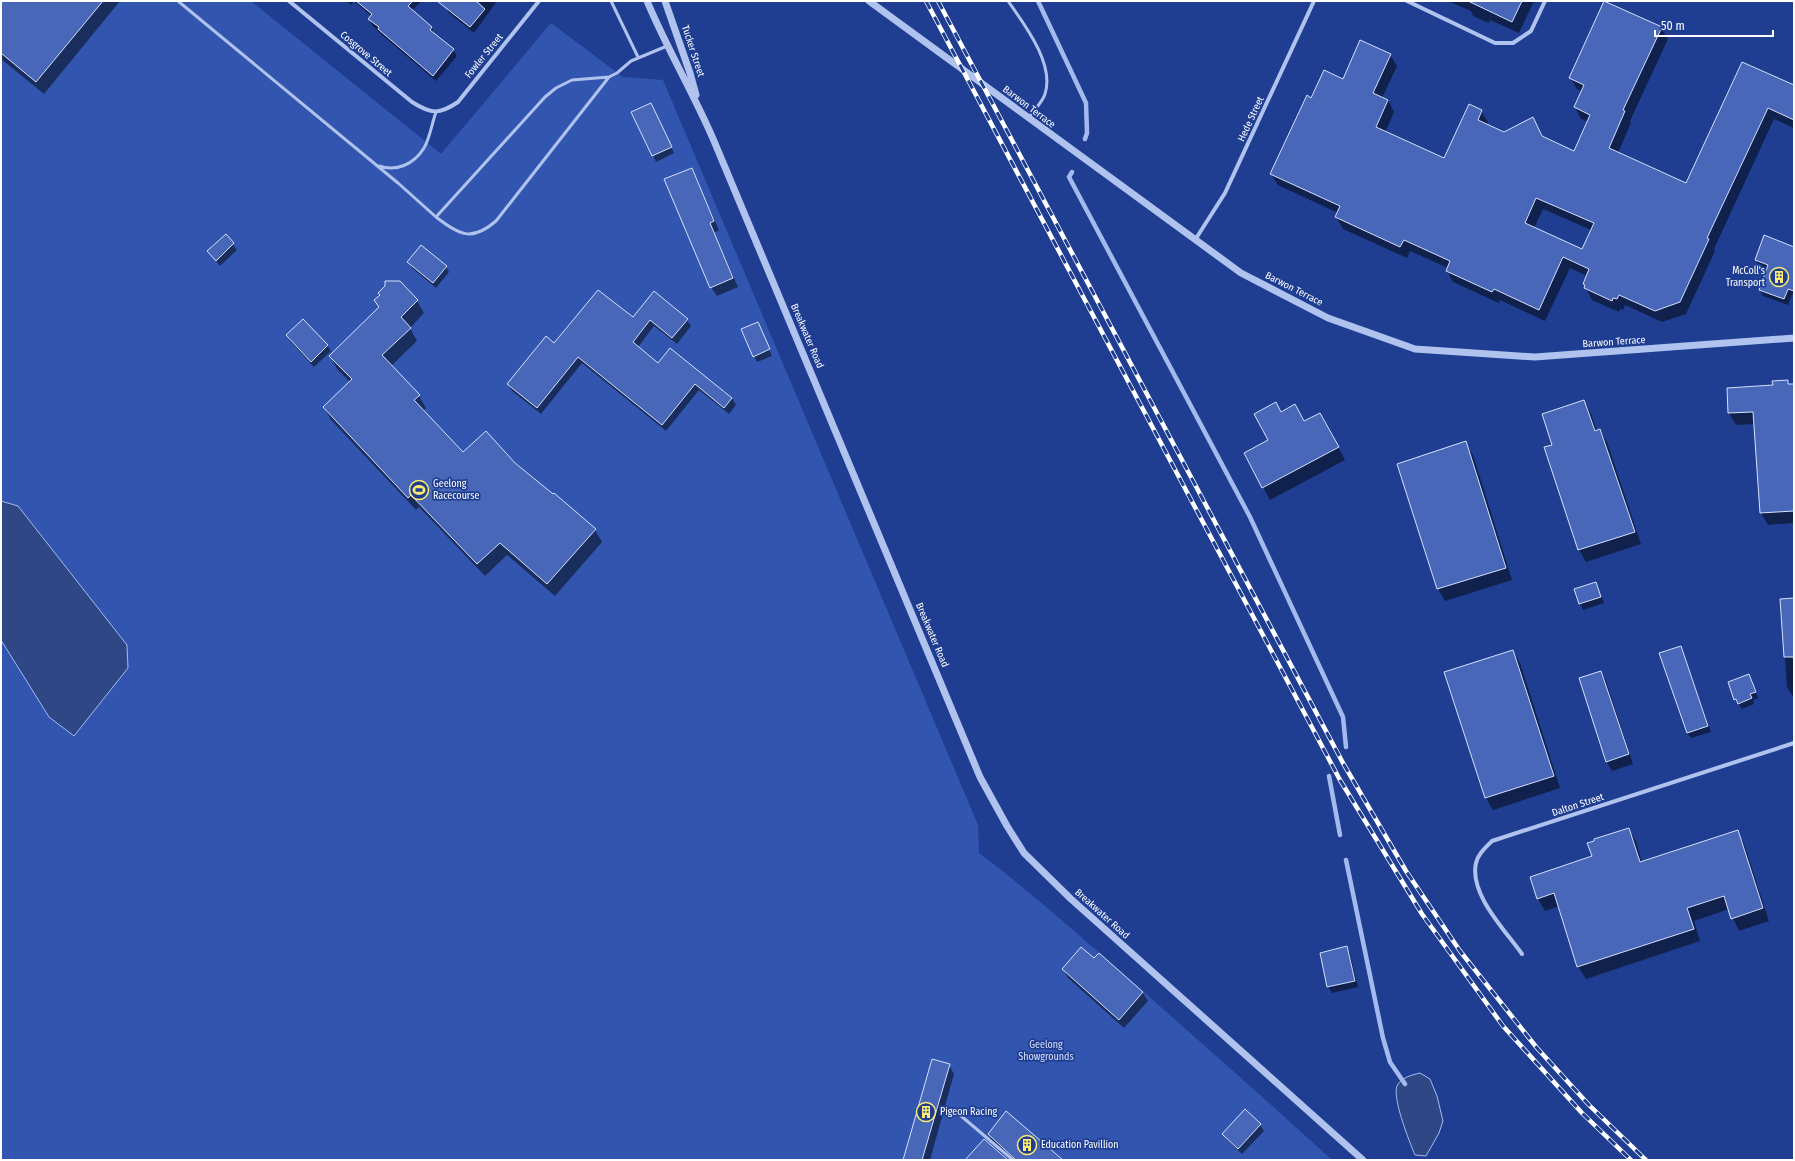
<svg xmlns="http://www.w3.org/2000/svg" width="1795" height="1161" viewBox="0 0 1795 1161" font-family="'Fira Sans Condensed',sans-serif">
<style>
.green{fill:#3256af}
.water{fill:#304786;stroke:#a4baef}
.shadow{fill:#0007;fill-rule:evenodd}
.lines{fill:none;stroke-linecap:round;stroke-linejoin:round}
.stream{stroke:#a4baef;stroke-width:4.5}
.building{fill:#4867b9;stroke:#d6e0fa;fill-rule:evenodd}
.service{stroke:#b0c2ee;stroke-width:3}
.minor{stroke:#b0c2ee;stroke-width:4}
.tertiary{stroke:#b0c2ee;stroke-width:7}
.rail-casing{stroke:#fff;stroke-width:4.5}
.rail{stroke:#1f3e92;stroke-width:3;stroke-dasharray:9;stroke-linecap:butt}
.labels{text-anchor:middle;dominant-baseline:central;stroke-width:3.5;stroke-linejoin:round;paint-order:stroke}
.street-label{font-size:10px;fill:#fff;stroke:#1f3e92}
.poi-label{font-size:10px;fill:#fff;stroke:#1f3e92;text-anchor:start}
.park-label{font-size:10px;fill:#d6e0fa;stroke:#1f3e92}
</style>
<rect width="100%" height="100%" fill="#1f3e92"/>
<path class="green" d="M1 1H251L441 154 551 23 623 77 663 80 978 825 979 853C1031 892 1080 936 1129 979 1197 1039 1265 1099 1332 1160H1Z"/>
<path class="water" d="M1 501 18 506 127 645 128 668 74 736 49 717 1 640Z
M1420 1073 1430 1079 1437 1096 1443 1121 1439 1133 1426 1156 1415 1155C1410 1143 1390 1094 1398 1084 1403 1077 1412 1075 1420 1073Z"/>
<path class="shadow" d="M1 1H120L44 94 1 59Z
M346 1H421L412 11 432 27 434 35 453 50 457 56 436 81 382 35 372 25 369 19 371 16 354 1 351 5Z
M451 1H497L474 33 449 13 446 7Z
M1448 1H1534L1519 33 1490 20 1489 23 1473 16 1471 11Z
M1661 28 1668 39 1630 121 1631 123 1618 153 1687 184 1742 63 1794 86V128L1774 119 1714 249 1715 251 1686 314 1662 322 1625 305 1623 310 1620 309 1619 312 1592 300 1584 284 1587 276 1570 268 1545 321 1500 300 1499 303 1453 282 1447 271 1448 268 1410 251 1407 258 1343 229 1336 217 1338 213 1278 185 1271 174 1312 99 1390 55 1397 66 1382 98 1388 100 1394 112 1385 133 1444 160 1481 111 1488 122 1487 125 1504 133 1533 118 1543 137 1575 152 1588 122 1581 119 1575 107 1582 91 1577 89 1570 77ZM1543 209 1591 230 1582 250 1534 228Z
M654 110 674 153 656 162 632 112Z
M691 169 719 230 714 233 738 287 717 296 711 287Z
M226 236 237 250 220 266 208 251Z
M1765 237 1793 247 1794 243V295L1792 294 1788 305 1763 296 1760 290 1768 269 1759 266 1756 260Z
M409 262 446 267 449 272 436 288 412 268Z
M417 301 424 313 410 328 417 341 391 366 419 396 426 408 423 411 463 453 514 463 595 530 602 542 555 596 507 555 485 576 419 507 416 510 331 420 324 407 350 382 337 369 330 356Z
M633 319 687 320 691 326 677 344 654 326 638 347 658 364 670 349 732 398 736 405 729 414 699 390 666 431 582 363 541 414 512 391 508 384 554 344Z
M758 323 772 356 757 362 754 356Z
M287 335 327 345 331 351 314 367 290 341Z
M1787 381 1789 385H1794V523L1768 525 1761 513 1755 424 1736 425 1729 413 1728 389 1774 386Z
M1584 401 1591 414 1597 431 1600 430 1607 442 1641 544 1586 562 1579 550 1546 448 1553 446Z
M1281 413 1304 422 1327 426 1345 460 1270 500 1263 487 1270 441Z
M1465 443 1473 455 1512 580 1445 601 1438 589 1398 464Z
M1596 583 1604 603 1583 610 1575 590Z
M1794 599V698L1787 687 1781 600Z
M1681 648 1711 732 1691 738 1687 733Z
M1513 651 1520 663 1560 788 1493 810 1486 798 1446 673Z
M1601 672 1606 681 1633 764 1612 771 1607 762Z
M1749 675 1758 698 1753 700 1754 704 1742 709 1735 699Z
M1628 829 1636 841 1642 862 1737 831 1744 844 1769 921 1739 931 1729 909 1694 921 1700 941 1586 979 1578 966 1559 906 1545 911 1538 899Z
M1347 948 1350 954 1358 987 1332 993 1328 987 1321 954Z
M1099 954 1143 993 1148 1001 1124 1028 1068 978 1063 969 1094 960Z
M949 1065 954 1074 930 1160H904Z
M1260 1125 1264 1131 1242 1154 1227 1140 1223 1134Z
M989 1135 1061 1160H1014L993 1143Z"/>
<g class="lines">
<path class="stream" d="M1038 1 1086 103 1087 133 1085 139
M1072 172 1069 177 1250 517 1343 717 1346 747
M1329 776 1340 835
M1346 860 1383 1038 1390 1062 1405 1084"/>
</g>
<path class="building" d="M1 1H103L36 82 1 53Z
M356 1H413L408 6 432 27 430 30 454 49 433 76 378 29 379 27 368 19 372 14Z
M437 1H476L485 9 470 27Z
M1468 1H1522L1512 22Z
M1604 1 1662 27 1623 110 1625 111 1609 148 1686 183 1742 62 1794 85V120L1768 108 1707 238 1709 239 1680 302 1655 311 1619 295 1617 299 1613 298 1612 301 1584 288 1585 285 1583 284 1589 269 1563 257 1539 310 1494 289 1492 292 1446 271 1450 261 1404 240 1400 247 1335 217 1340 206 1270 174 1307 95 1311 98 1324 70 1343 79 1360 40 1391 54 1373 93 1388 100 1376 127 1444 158 1469 104 1482 110 1478 120 1504 132 1533 117 1542 136 1574 151 1590 115 1574 107 1584 85 1569 78ZM1536 198 1594 223 1582 249 1525 223Z
M651 103 672 147 652 156 631 112Z
M692 168 714 221 710 223 733 278 710 288 664 179Z
M226 234 234 243 216 261 207 251Z
M1764 235 1794 247V291L1788 289 1784 299 1759 290 1768 265 1755 260Z
M421 245 447 266 433 283 407 262Z
M385 281H400L418 300 401 317 411 328 382 355 420 395 414 400 463 452 486 431 515 463 553 494 554 493 596 529 547 584 500 543 477 564 411 495 408 498 323 407 352 379 329 356 379 307 374 300 380 295 378 293 385 286Z
M598 290 633 317 654 291 688 319 672 338 650 320 633 342 658 363 670 348 732 398 724 408 695 384 662 425 578 357 537 408 507 384 546 336 554 343Z
M303 319 328 345 311 362 286 335Z
M758 322 770 349 753 357 741 329Z
M1788 380V384H1794V511L1760 513 1753 412 1728 413 1727 388 1773 385 1772 381Z
M1584 400 1595 431 1600 429 1635 532 1578 550 1544 447 1552 445 1542 414Z
M1276 402 1281 412 1295 404 1304 421 1320 413 1339 447 1262 488 1244 453 1268 440 1254 414Z
M1466 441 1506 568 1437 589 1397 464Z
M1596 582 1601 597 1579 604 1574 589Z
M1794 598V657H1784L1780 599Z
M1681 646 1708 726 1687 733 1659 653Z
M1513 650 1554 776 1485 798 1444 672Z
M1601 671 1629 754 1606 762 1579 678Z
M1749 674 1756 692 1750 694 1752 698 1738 704 1736 699 1734 700 1728 682Z
M1629 828 1640 862 1738 830 1763 908 1731 919 1724 896 1687 908 1694 929 1577 967 1554 893 1537 899 1530 877 1592 856 1587 843 1594 841V839Z
M1347 946 1355 981 1327 987 1320 953Z
M1081 947 1094 958 1099 953 1143 992 1119 1020 1062 969Z
M932 1059 950 1064 922 1160H903Z
M1245 1109 1261 1124 1238 1149 1222 1134Z
M1006 1111 1063 1160H1016L988 1134Z
M984 1139 1008 1160H965Z"/>
<g class="lines">
<path class="service" d="M178 1 398 183 436 217 545 97 556 88 572 80 609 77 617 73 631 61 667 46
M611 1 638 57
M1008 1C1024 24 1055 64 1045 94 1042 103 1034 110 1029 117
M379 166C397 172 414 164 424 148 430 138 432 123 436 112
M436 217C459 235 472 242 496 221L609 77
M954 1110 1013 1160"/>
<path class="minor" d="M289 1 412 102C431 114 439 115 458 102L539 1
M1407 1 1495 43H1513L1531 31 1545 1
M1195 240 1225 193 1314 1
M1522 954C1505 930 1469 894 1476 863 1478 854 1485 848 1492 841L1794 743"/>
<path class="tertiary" d="M647 1C667 49 694 94 714 141L980 777 1007 826 1024 853 1071 899 1363 1160
M665 1 690 73 696 95
M869 1 1241 273 1328 318 1415 349 1535 357 1794 338"/>
<defs>
<path id="rail" d="M926 1 1340 780 1422 914 1503 1026 1582 1113 1631 1160
M938 1 1343 763 1406 871 1460 951 1537 1048 1589 1105 1646 1160"/>
</defs>
<use href="#rail" class="rail-casing"/>
<use href="#rail" class="rail"/>
</g>
<defs>
<symbol id="building-ring" viewBox="-11 -11 22 22"><circle r="9.5" fill="#1f3e92" stroke="#fceb70" stroke-width="1.5"/><path d="M-4-6H4V6H1V3H-1V6H-4ZM-2.5-4.3h1.7v1.8h-1.7ZM.8-4.3h1.7v1.8H.8ZM-2.5-1h1.7V.8h-1.7ZM.8-1h1.7V.8H.8Z" fill="#fceb70"/></symbol>
<symbol id="stadium-ring" viewBox="-11 -11 22 22"><circle r="9.5" fill="#1f3e92" stroke="#fceb70" stroke-width="1.5"/><path d="M0-5a6.5 5 0 1 0 0 10a6.5 5 0 1 0 0-10ZM-3.5-1.8h7v3.6h-7Z" fill="#fceb70"/></symbol>
</defs>
<g fill-rule="evenodd">
<use href="#building-ring" x="1768" y="266" width="22" height="22"/>
<use href="#stadium-ring" x="408" y="479" width="22" height="22"/>
<use href="#building-ring" x="915" y="1101" width="22" height="22"/>
<use href="#building-ring" x="1016" y="1134" width="22" height="22"/>
</g>
<g class="labels">
<g class="street-label">
<text transform="translate(693 51) rotate(72)">Tucker Street</text>
<text transform="translate(366 54) rotate(40)">Cosgrove Street</text>
<text transform="translate(484 56) rotate(-51)">Fowler Street</text>
<text transform="translate(1029 107) rotate(37)">Barwon Terrace</text>
<text transform="translate(1251 119) rotate(-65)">Hede Street</text>
<text transform="translate(1294 289) rotate(27)">Barwon Terrace</text>
<text transform="translate(807 336) rotate(67)">Breakwater Road</text>
<text transform="translate(1614 342) rotate(-4)">Barwon Terrace</text>
<text transform="translate(932 635) rotate(67)">Breakwater Road</text>
<text transform="translate(1578 805) rotate(-18)">Dalton Street</text>
<text transform="translate(1102 914) rotate(42)">Breakwater Road</text>
</g>
<g class="poi-label">
<text x="1765" y="271" text-anchor="end">McColl's<tspan x="1765" dy="12">Transport</tspan></text>
<text x="433" y="484">Geelong<tspan x="433" dy="12">Racecourse</tspan></text>
<text x="940" y="1112">Pigeon Racing</text>
<text x="1041" y="1145">Education Pavillion</text>
</g>
<g class="park-label">
<text x="1046" y="1045">Geelong<tspan x="1046" dy="12">Showgrounds</tspan></text>
</g>
</g>
<rect width="1795" height="1161" fill="none" stroke="#ffffff" stroke-width="4"/>
<path d="M1655 30v6h118v-6" fill="none" stroke="#ffffff" stroke-width="2"/>
<text x="1661" y="30" font-size="12" fill="#ffffff" stroke="#1f3e92" stroke-width="3" paint-order="stroke">50 m</text>
</svg>
